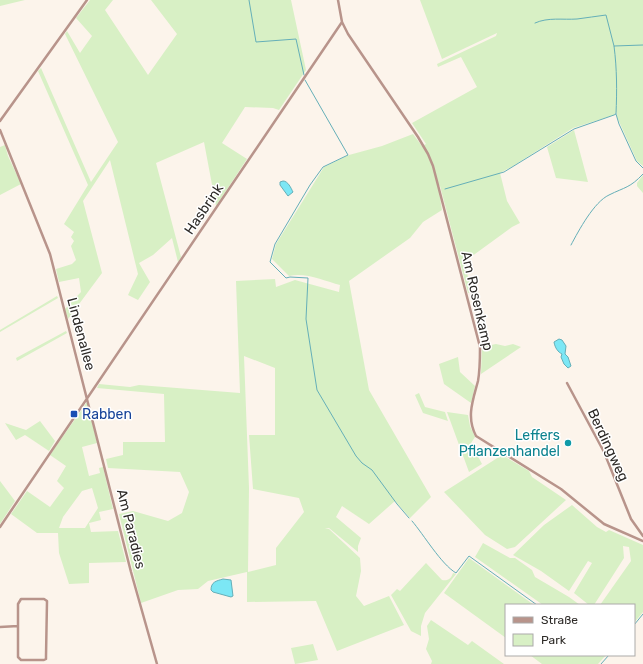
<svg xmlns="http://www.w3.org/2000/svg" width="643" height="664" viewBox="0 0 643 664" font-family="Rubik,sans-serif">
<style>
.green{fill:#d8f0c5;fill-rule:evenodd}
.water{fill:#7ce7f5;stroke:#65afb8}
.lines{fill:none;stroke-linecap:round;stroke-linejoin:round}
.stream{stroke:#65afb8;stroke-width:1}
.street{stroke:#b8948b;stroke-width:2.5}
.transit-dot{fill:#1a4fb4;stroke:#fff;stroke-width:1.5}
.culture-dot{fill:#0f9aa8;stroke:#fff;stroke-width:1.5}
.labels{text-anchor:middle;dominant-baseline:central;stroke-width:3;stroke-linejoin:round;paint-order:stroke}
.street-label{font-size:14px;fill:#2e2b28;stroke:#fff}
.transit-label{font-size:14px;fill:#164399;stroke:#fff;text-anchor:start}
.culture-label{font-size:14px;fill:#0d838f;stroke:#fff;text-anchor:end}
</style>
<rect width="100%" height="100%" fill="#fcf4eb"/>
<path class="green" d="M0 0H25L0 6Z
M90 0H113L105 10 148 75 177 34 151 0H291L306 70 279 110 273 108 245 107 222 143 247 159 216 206 204 142 156 163 181 257 178 262 172 238 153 255 139 263 150 282 138 300 128 295 138 274 110 160 83 201 102 273 68 319 65 309 81 292 79 278 59 282 56 269 72 264 76 260 71 246 74 241 71 237 74 232 64 224 88 185 38 71 41 68 91 182 118 142 65 34 67 31 80 53 92 36 76 18Z
M420 0H643V166L637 161 617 117V112L614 115 573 128 513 166 500 173 507 201 520 223 512 227 464 262 472 292 468 293 440 186 438 185 442 210 423 222 410 238 349 281 369 390 431 497 410 518 395 501 369 524 342 506 336 517 361 538 358 546V552L329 528H325L329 529 360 558 361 571 356 596 364 606 389 596 404 625 337 651 316 601 247 602V572L208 581 198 589 178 590 141 603 119 514 133 511 168 521 182 513 189 492 180 472 108 468 106 459 123 455V442H165L164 394 97 388 99 384 130 387 139 385 240 393 236 281 275 279 276 287 295 280 339 292 340 285C325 281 305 272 289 276L272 259 276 244 324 167 349 155 382 146 413 134 422 146 426 144 412 123 477 87 461 57 438 67 437 64 496 36 497 33 442 59ZM244 356 275 368V435H249L253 489 299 498 304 512 276 548V565L248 572 249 488Z
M574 130 588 182 556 178 547 147Z
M5 145 8 156 21 184 0 195V147Z
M643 175V193L637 186V183Z
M57 296 58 298 0 332V330Z
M66 331 67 333 17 361 16 358Z
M482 344 491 345 496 344 505 346 513 344 521 347 481 374Z
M458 357 460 372 475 386 471 403 444 384 439 364Z
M419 393 425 407 445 412 448 421 423 413 415 395Z
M87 402 97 443 82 447 89 476 100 473 99 468 103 467 113 509 99 512 101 520 89 523 91 532 118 531 126 562 89 563V583L69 584 59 553 58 533H37L11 514 27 491 50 507 64 488 57 481 66 466 50 455ZM92 488 98 508 85 528H59L63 517 82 491Z
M447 412 468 415 470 426 475 437 471 443 482 464 469 472Z
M40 421 55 441 49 451 25 435 16 440 5 423 26 430Z
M502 455 529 471 532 477 566 500 515 547 507 549 485 535 444 492Z
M0 481 15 501 0 524Z
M572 505 597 527 606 532 609 530 643 545V612L634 623V605H600L631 561 629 547 623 546 624 558 594 605H589L574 593 592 563 588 561 569 591 541 571 513 555 544 525Z
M483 543 510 558H515L532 570 535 577 569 597 580 605H543L475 557Z
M469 558 534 605H506V638L444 593Z
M426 563 442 580C448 581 451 579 453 573L456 574 425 613 421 626V636L411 631 391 595 397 589 400 591Z
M431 620 468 645 472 641 504 664H431L432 661 426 649 429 639 427 626Z
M313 644 318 660 295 664 291 648Z
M530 655H606L598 664H542Z"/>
<path class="water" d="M283 181C288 181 291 188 293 192L288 196 280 185V182Z
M559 339 562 340 566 346 565 354 568 357 571 366 568 368 564 364 561 357 562 354C558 352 555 348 554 342Z
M223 579 231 580 233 596 231 597 213 592 211 590C211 582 216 581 223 579Z"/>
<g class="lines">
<path class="stream" d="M249 0 256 42 296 39 304 75
M535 23C548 17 563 20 577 19 587 18 596 16 606 15L614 46
M305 80 348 155 323 167 310 185 275 244 270 262 286 278 290 277 308 278 306 319 317 390 356 456 362 463 372 470 397 504 409 518
M616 114 619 124 636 161 643 168
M445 189 504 172 574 129 614 115 616 114C617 91 617 69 614 46L643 45
M571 245C579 230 594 202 609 195 625 187 630 188 643 174
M412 521C424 535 441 564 456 573L469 556 537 605
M634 625 643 614
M601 664 609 655"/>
<path class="street" d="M338 0 342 22 348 34 418 137 428 154 433 166 480 347C480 358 480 370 478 381 473 400 466 417 476 436L561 489 604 524 643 541
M0 121 87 0
M0 130 50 254 131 572 157 664
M567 383 604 452 631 519 643 536
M0 527 342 22
M21 599H44L47 601 46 656V659L44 660H21L18 657V604Z
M0 627 18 626"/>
</g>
<rect class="transit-dot" x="70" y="410" width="8" height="8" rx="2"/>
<circle class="culture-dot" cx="568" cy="443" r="4"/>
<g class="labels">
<g class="street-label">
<text transform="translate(204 209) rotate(-56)">Hasbrink</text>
<text transform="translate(477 301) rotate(77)">Am Rosenkamp</text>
<text transform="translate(81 334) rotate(75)">Lindenallee</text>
<text transform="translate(608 445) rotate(65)">Berdingweg</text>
<text transform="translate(131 529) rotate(76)">Am Paradies</text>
</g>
<g class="transit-label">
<text x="82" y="414">Rabben</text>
</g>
<g class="culture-label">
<text x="560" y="435">Leffers<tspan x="560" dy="16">Pflanzenhandel</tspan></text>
</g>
</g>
<rect x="505" y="604" width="130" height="52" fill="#ffffff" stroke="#abaaa9"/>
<rect x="513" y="617" width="20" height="6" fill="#b8948b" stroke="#abaaa9"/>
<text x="541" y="624" font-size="12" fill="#2e2b28">Straße</text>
<rect x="513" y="634" width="20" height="12" fill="#d8f0c5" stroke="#abaaa9"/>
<text x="541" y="644" font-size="12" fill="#2e2b28">Park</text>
</svg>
